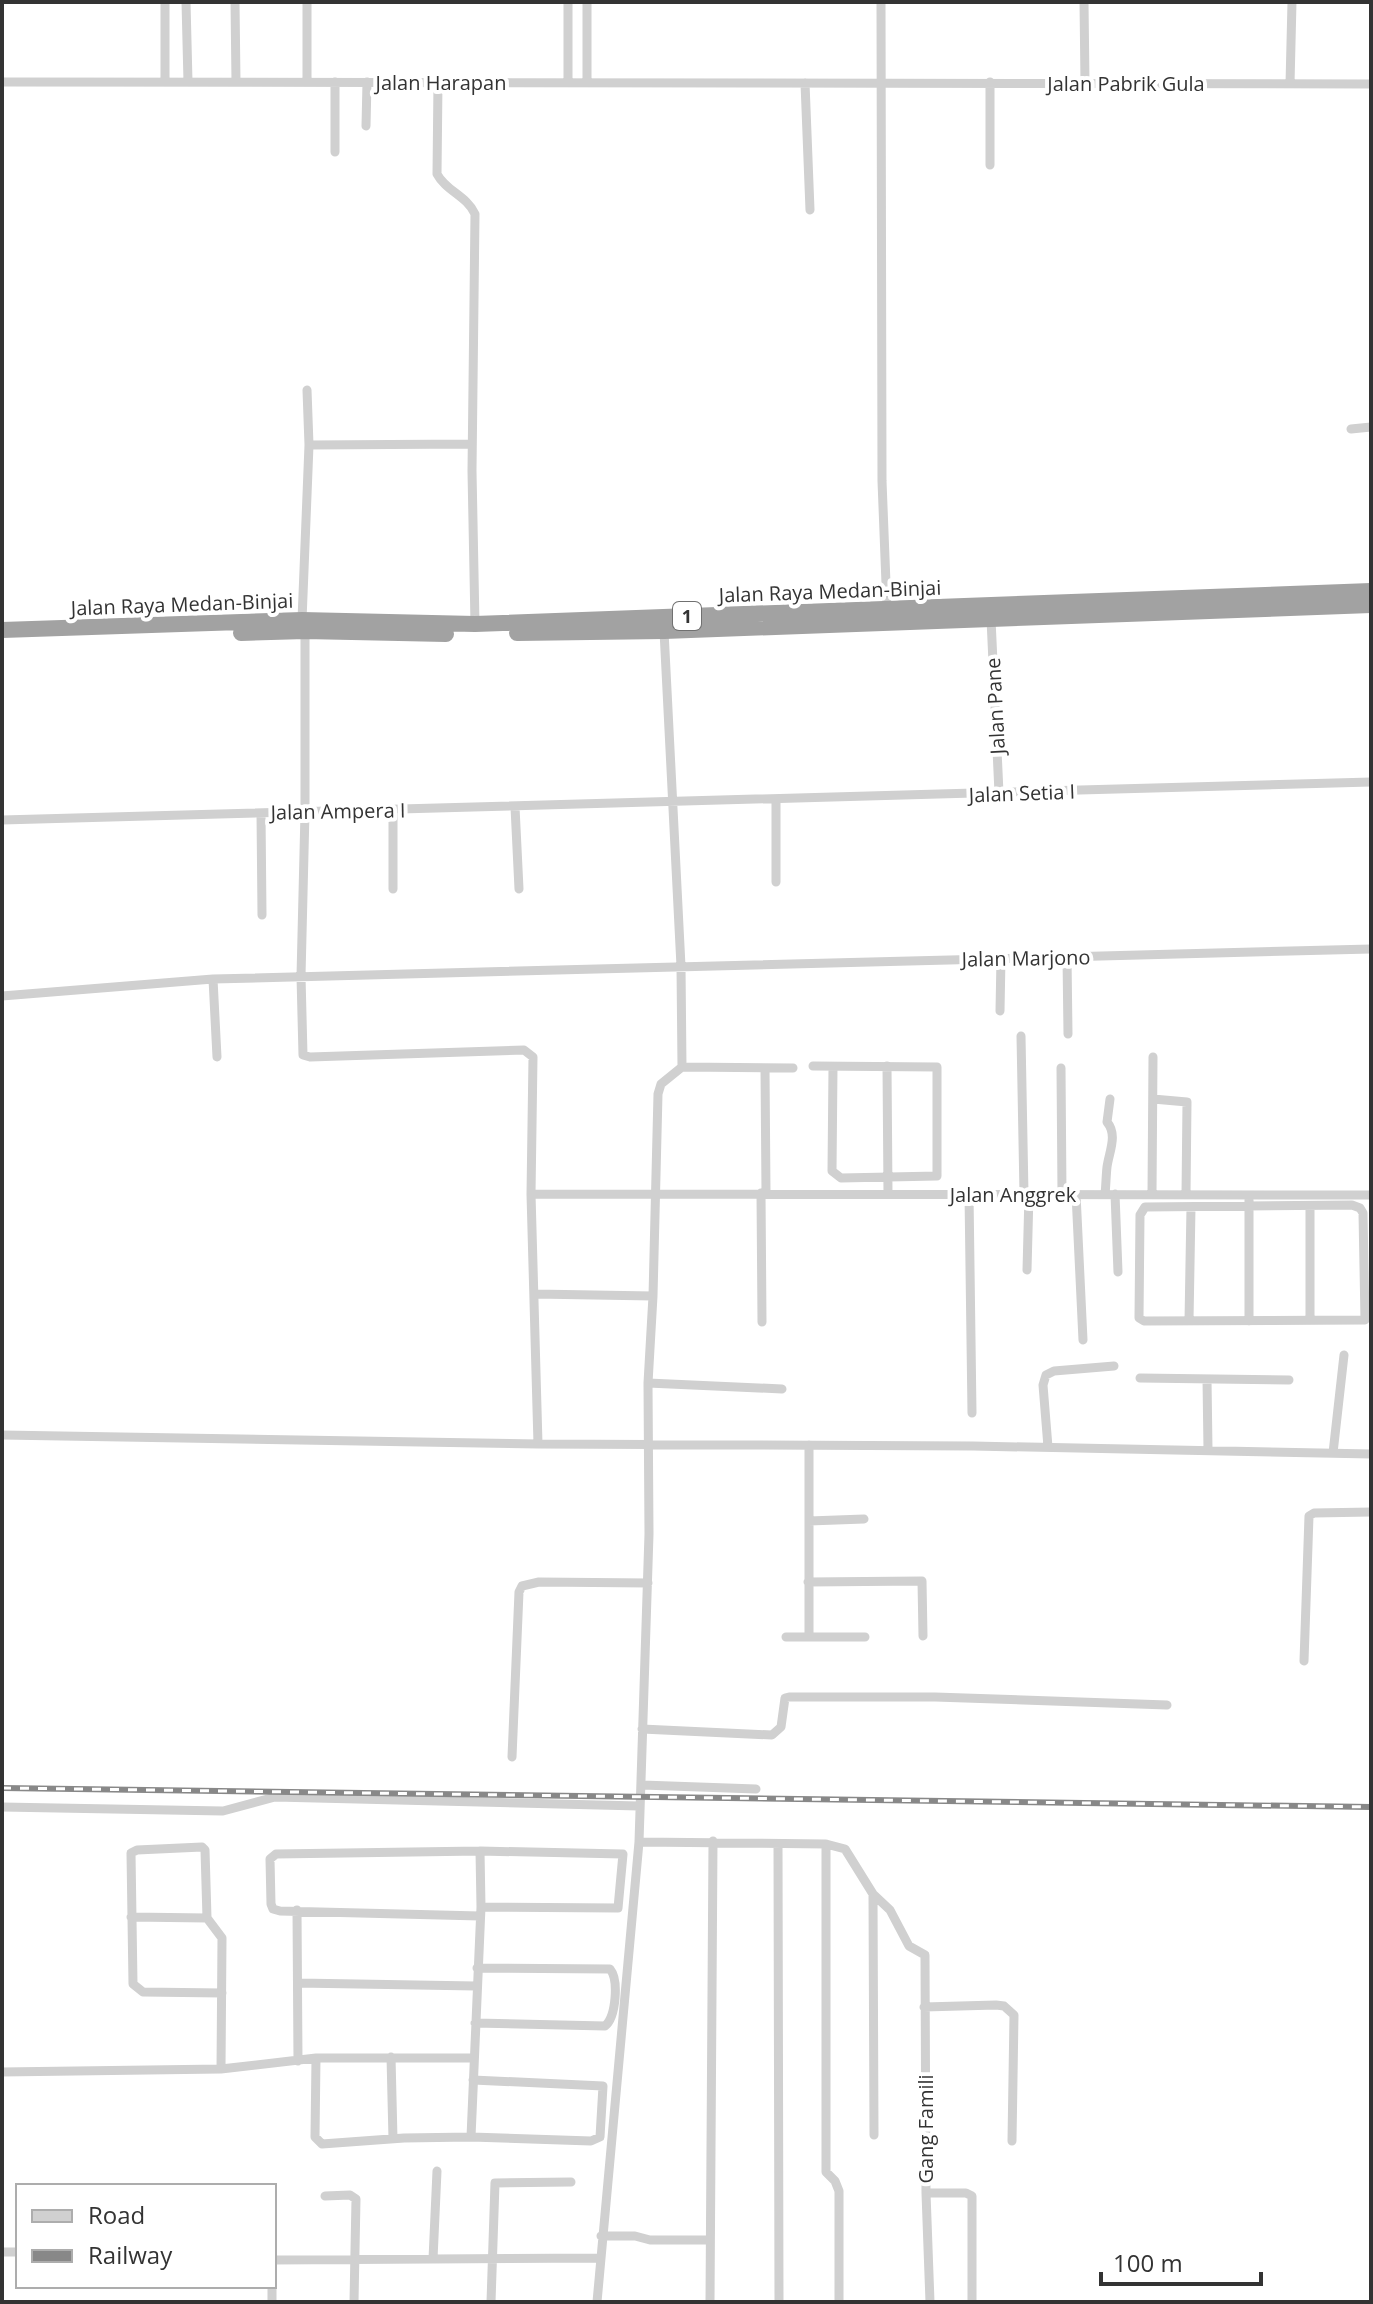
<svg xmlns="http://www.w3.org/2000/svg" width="1373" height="2304" viewBox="0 0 1373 2304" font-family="'Open Sans',sans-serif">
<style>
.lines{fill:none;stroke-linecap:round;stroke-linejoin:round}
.minor{stroke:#d0d0d0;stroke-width:9}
.trunk{stroke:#a2a2a2;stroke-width:16}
.rail-casing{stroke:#888;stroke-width:6}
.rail{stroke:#fff;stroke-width:3;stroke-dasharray:9;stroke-linecap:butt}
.labels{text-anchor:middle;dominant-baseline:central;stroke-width:8;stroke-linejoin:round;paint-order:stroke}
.shield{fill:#fff;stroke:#707070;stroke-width:2}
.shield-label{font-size:18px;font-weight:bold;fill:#333}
.street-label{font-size:20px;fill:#333;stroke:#fff}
</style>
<rect width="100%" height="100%" fill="#fff"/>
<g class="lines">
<path class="minor" d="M165 2V82
M186 2 188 82
M235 2 236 82
M307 2V82
M587 2V83
M881 2 882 481 887 609
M1084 2 1085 83
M2 82 1371 84
M438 82 437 174C446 191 467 196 475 214L472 471 475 624
M990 82V165
M568 83V2
M805 83 810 210
M1290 84 1292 2
M366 126 367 82
M335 152V82
M1351 429 1371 427
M309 445 472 444
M991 619 999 793
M302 620 309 445 307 390
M305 631V812L301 976 303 1055 310 1057 524 1050 533 1057 531 1194 538 1444
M776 800V882
M515 807 519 889
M261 813 262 915
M2 820 1371 782
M393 889V810
M1067 957 1068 1034
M213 979 217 1057
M2 996 213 979 1371 949
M1000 1011 1001 958
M1021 1036 1024 1194
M813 1066 937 1067V1176L841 1178 832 1171 833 1067
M887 1066 888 1194
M682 1067 793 1068
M765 1068 766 1193
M1061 1068 1062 1194
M1153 1099 1187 1102 1186 1194
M761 1193 762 1322
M531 1194 1371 1195
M969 1194 972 1413
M1076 1194 1083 1340
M1105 1194C1106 1185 1106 1176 1107 1167 1109 1152 1118 1135 1107 1122L1110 1099
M1115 1194 1118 1272
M1152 1194 1153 1057
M1249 1200V1321
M1352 1205 1360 1208 1363 1213 1365 1320 1144 1321 1139 1318 1140 1215 1145 1207Z
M1027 1270 1029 1194
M535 1294 653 1296
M1310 1320V1206
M1189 1321 1191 1207
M1140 1378 1289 1380
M1207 1379 1208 1450
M648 1383 782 1389
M2 1435 538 1444 973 1446 1371 1454
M1048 1447 1043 1385 1046 1375 1054 1371 1114 1366
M1333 1453 1344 1355
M809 1521 864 1519
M808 1582 922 1581 923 1636
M786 1637H809V1445
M809 1637H865
M1304 1661 1309 1516 1314 1513 1371 1512
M642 1729 772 1735 781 1727 785 1698 789 1697H935L1167 1705
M512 1757 519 1592 522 1586 539 1582 648 1583
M642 1785 756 1789
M2 1807 223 1811 275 1797 639 1806
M639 1842 826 1844 845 1849 873 1894 890 1910 909 1946 925 1955 926 2193 930 2302
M778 1844 779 2302
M826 1844V2172L835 2181 839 2191V2302
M873 1894 874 2135
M297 1910 298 2061
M480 1916 280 1911 273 1909 271 1904 270 1859 276 1854 480 1851 623 1854 618 1908 481 1907
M131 1917 207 1918
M298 1983 476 1986
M924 2007 996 2005 1004 2006 1014 2015 1012 2141
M475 2023 605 2026C616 2017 619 1980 610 1969L477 1968
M391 2057 393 2139
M316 2058 315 2137 322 2144 404 2138 471 2137 591 2141 600 2137 603 2086 473 2080
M221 2069 222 1938 207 1918 205 1850 202 1847 137 1850 131 1853 133 1984 143 1992 222 1993
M2 2072 221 2069 316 2058H474
M471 2137 481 1907 480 1851
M926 2193H966L972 2196V2302
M325 2196 350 2195 356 2199 354 2302
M601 2236H635L650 2240H710
M2 2252H18
M433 2259 437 2171
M274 2260 599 2258
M272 2302V2286
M491 2302 495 2183 571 2182
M597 2302 639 1842 649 1534 648 1383 653 1296 658 1094 661 1084 682 1067 681 966 664 631
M710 2302 713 1841"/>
<path class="trunk" d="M2 630 302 620 475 624 1371 591
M241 633 305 631 446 634
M517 633 664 631 1371 605"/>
<defs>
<path id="rail" d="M2 1788 1371 1807"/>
</defs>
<use href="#rail" class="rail-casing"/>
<use href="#rail" class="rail"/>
</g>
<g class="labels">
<rect class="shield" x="673" y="602" width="28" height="28" rx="6"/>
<g class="shield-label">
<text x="687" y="616">1</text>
</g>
<g class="street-label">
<text x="441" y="82">Jalan Harapan</text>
<text x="1126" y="83">Jalan Pabrik Gula</text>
<text transform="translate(830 591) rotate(-2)">Jalan Raya Medan-Binjai</text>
<text transform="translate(182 604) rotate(-2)">Jalan Raya Medan-Binjai</text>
<text transform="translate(995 706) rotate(-93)">Jalan Pane</text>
<text transform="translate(1022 793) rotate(-2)">Jalan Setia I</text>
<text transform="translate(338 811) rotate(-1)">Jalan Ampera I</text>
<text transform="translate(1026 958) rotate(-1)">Jalan Marjono</text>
<text x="1013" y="1194">Jalan Anggrek</text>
<text transform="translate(925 2129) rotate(-90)">Gang Famili</text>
</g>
</g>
<rect width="1373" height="2304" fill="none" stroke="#333333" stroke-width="8"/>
<rect x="16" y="2184" width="260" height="104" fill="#ffffff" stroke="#adadad" stroke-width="2"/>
<rect x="32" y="2210" width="40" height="12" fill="#d0d0d0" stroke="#adadad" stroke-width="2"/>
<text x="88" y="2224" font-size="24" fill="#333333">Road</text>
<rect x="32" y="2250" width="40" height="12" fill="#888888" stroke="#adadad" stroke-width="2"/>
<text x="88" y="2264" font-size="24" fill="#333333">Railway</text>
<path d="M1101 2272v12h160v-12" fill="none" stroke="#333333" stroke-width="4"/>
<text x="1113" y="2272" font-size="24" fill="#333333" stroke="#ffffff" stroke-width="6" paint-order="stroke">100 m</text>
</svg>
